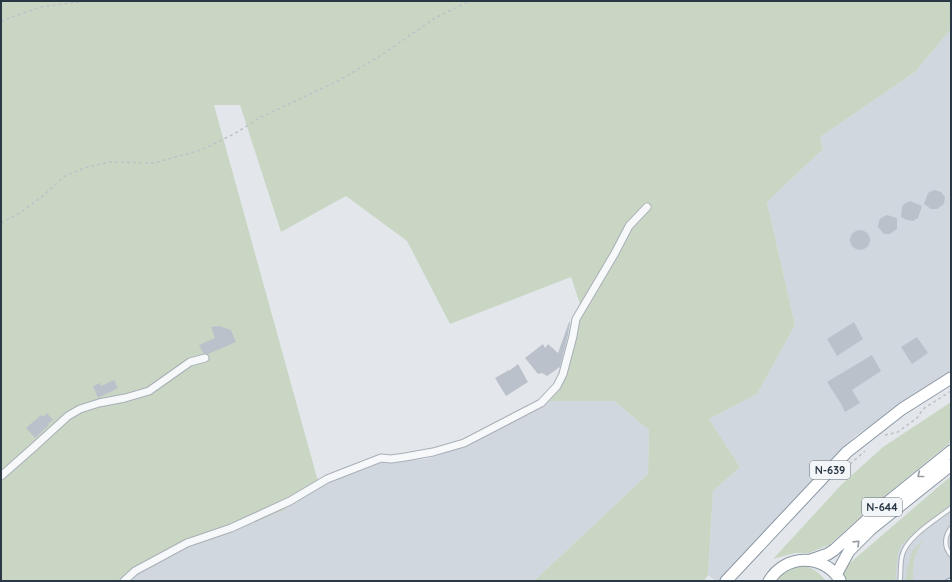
<svg xmlns="http://www.w3.org/2000/svg" width="952" height="582" viewBox="0 0 952 582" font-family="Quicksand,sans-serif">
<style>
.built{fill:#d1d7de}
.green{fill:#cad6c4}
.building{fill:#bac1ca}
.lines{fill:none;stroke-linecap:round;stroke-linejoin:round}
.service-casing{stroke:#a8afb7;stroke-width:5.5}
.minor-casing{stroke:#a8afb7;stroke-width:9}
.trunk-casing{stroke:#8a97a3;stroke-width:13}
.path{stroke:#bdc2c7;stroke-width:1.5;stroke-dasharray:3 3;stroke-linecap:butt}
.service{stroke:#f6f8fa;stroke-width:3.5}
.minor{stroke:#f6f8fa;stroke-width:7}
.trunk{stroke:#fff;stroke-width:11}
.rail-casing{stroke:#7c8996;stroke-width:4}
.rail{stroke:#f3f6f9;stroke-width:2.5;stroke-dasharray:8;stroke-linecap:butt}
.oneway{stroke:#949ba2}
.labels{text-anchor:middle;dominant-baseline:central;stroke-width:3;stroke-linejoin:round;paint-order:stroke}
.shield{fill:#f3f6f9;stroke:#66707b;stroke-width:1}
.shield-label{font-size:11px;font-weight:bold;fill:#2a3745}
</style>
<rect width="100%" height="100%" fill="#e3e7ec"/>
<path class="built" d="M951 29V372L855 436 821 471 718 581H716L708 575 713 491 740 467 709 419 757 394 795 325 767 202 823 149 820 137 915 72Z
M546 401H614L649 430 648 474 534 581H129L137 573 191 544 204 541 301 499 319 485 378 462 427 459 453 450 476 441 496 431 527 414Z
M951 486V581H849Z"/>
<path class="green" d="M1 1H951V29L915 72 820 137 823 149 767 202 795 325 757 394 709 419 740 467 713 491 708 575 704 581H534L648 474 649 430 614 401H546L561 376 581 307 571 277 450 324 407 241 346 196 281 232 240 105H214L319 485 284 510 217 538 191 544 137 573 129 581H1Z
M951 402V442L876 503 829 545 809 553H795L773 559 842 484 883 447Z
M951 476V504L901 545 898 554 895 581H838L844 568Z
M927 536C915 549 912 563 913 581H906L907 570 912 551Z
M802 565C813 568 819 572 826 581H773L783 570Z"/>
<path class="building" d="M934 190 941 192 945 197 944 204 937 209H931L924 204 928 193Z
M910 201 922 206 918 218 913 221 907 220 901 217 902 207 904 204Z
M887 215 897 218V229L890 234H884L878 227 879 221 881 218Z
M850 240a10 10 0 1 1 20 0a10 10 0 1 1-20 0Z
M569 322H570L568 335 560 367 547 376 542 373 538 374 525 358 543 344 545 348 548 344 558 353Z
M854 322 863 339 837 356 827 339Z
M219 326 231 330 236 342 208 354 203 353 199 345 215 338 211 327Z
M917 337 928 353 912 364 901 347Z
M872 355 881 371 852 390 860 403 845 412 840 402 827 382Z
M518 364 528 382 506 396 495 378 509 370V371Z
M114 380 118 388 98 398 93 386 100 383 101 386Z
M47 413 53 420 48 424 49 425 35 438 26 428 41 415 43 417Z"/>
<g class="lines">
<defs>
<path id="service" d="M951 528C944 537 944 547 951 555
M900 581C901 573 900 564 902 556 906 537 937 519 951 508"/>
<path id="minor" d="M1 476 34 447 68 416 80 409 99 403 125 398 149 391 190 362 205 358
M124 581 135 571 187 543 231 528 290 501 327 479 381 458 391 459 405 457 433 452 464 443 541 403 557 386 563 374 573 336 576 319 615 253 629 226 647 207"/>
<path id="trunk" d="M811 560 828 554 834 550 879 509 951 451
M836 575 849 551 871 529 951 465
M726 581 847 452 902 409 951 378
M769 581C785 554 823 553 840 580"/>
</defs>
<use href="#service" class="service-casing"/>
<use href="#minor" class="minor-casing"/>
<use href="#trunk" class="trunk-casing"/>
<path class="path" d="M1 21 41 7 85 1
M1 223 20 213 44 195 65 176 84 168 110 162 154 163 201 150 234 134 261 117 340 80 383 54 435 18 470 1
M885 435 898 432 917 418 923 409 951 391
M850 464 865 451"/>
<use href="#service" class="service"/>
<use href="#minor" class="minor"/>
<use href="#trunk" class="trunk"/>
<defs>
<path id="rail" d="M947 581 951 579"/>
</defs>
<use href="#rail" class="rail-casing"/>
<use href="#rail" class="rail"/>
</g>
<defs><path id="oneway-chevron" d="M-2-3.5L2.5 0L-2 3.5" fill="none" stroke-width="1.6" stroke-linecap="round" stroke-linejoin="round"/></defs>
<g class="oneway">
<use href="#oneway-chevron" transform="translate(920 475) rotate(142)"/>
<use href="#oneway-chevron" transform="translate(857 543) rotate(-44)"/>
</g>
<g class="labels">
<g class="shield">
<rect x="810" y="461" width="40" height="18" rx="3"/>
<rect x="862" y="498" width="40" height="18" rx="3"/>
</g>
<g class="shield-label">
<text x="830" y="470">N-639</text>
<text x="882" y="507">N-644</text>
</g>
</g>
<rect width="952" height="582" fill="none" stroke="#2a3745" stroke-width="4"/>
</svg>
